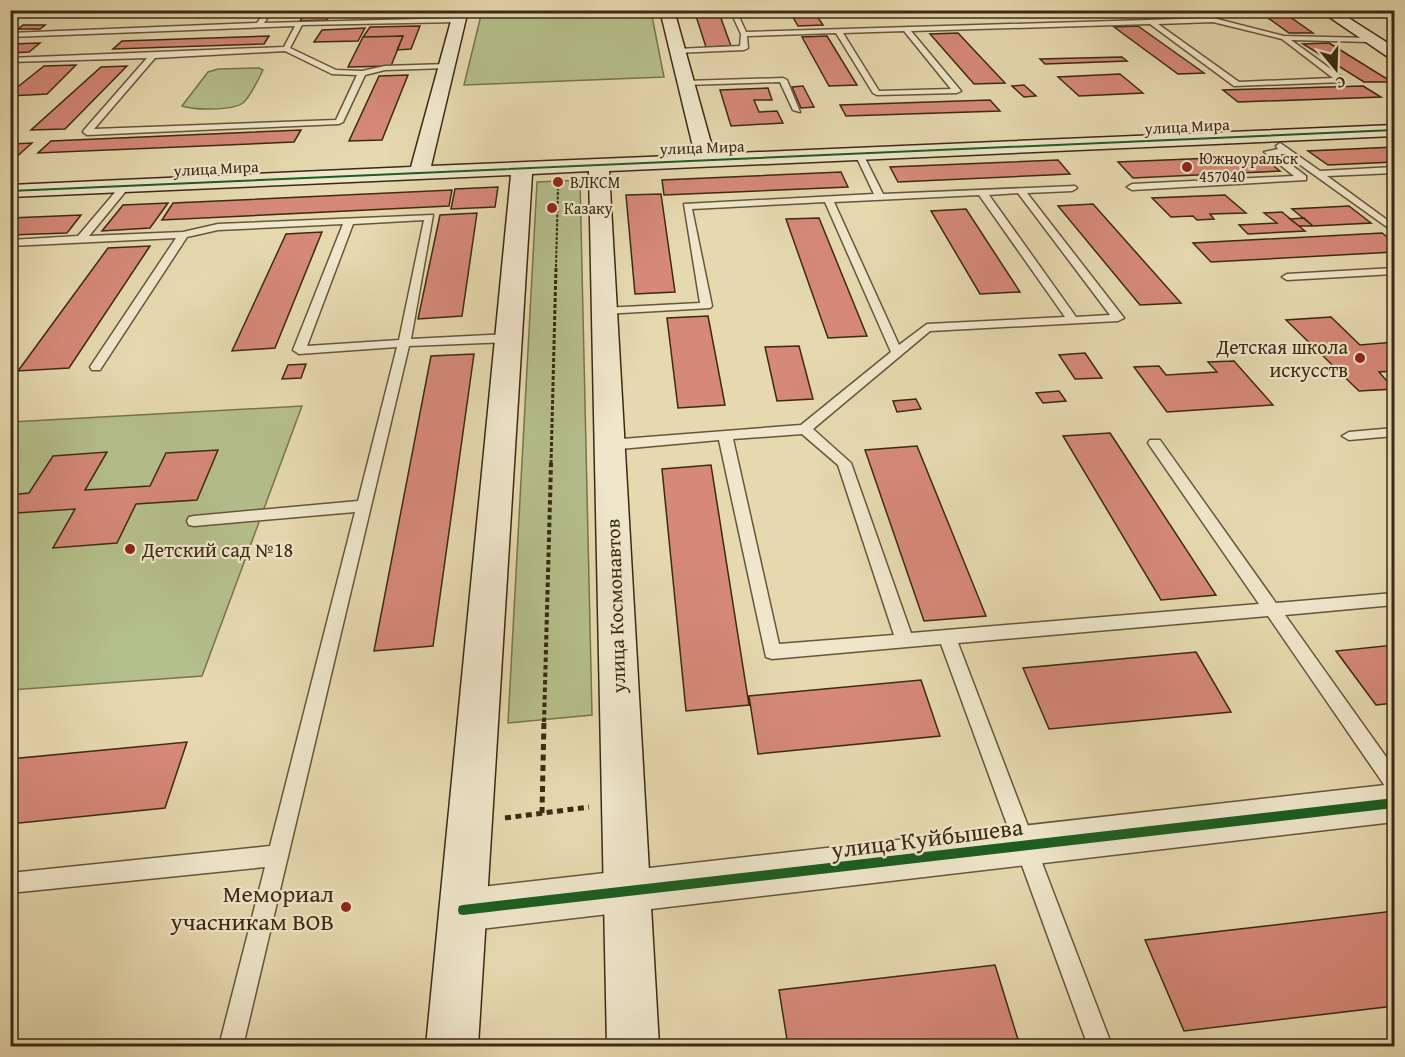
<svg xmlns="http://www.w3.org/2000/svg" width="1405" height="1057" viewBox="0 0 1405 1057" font-family="'Gentium Book Plus',serif">
<style>
.green{fill:#b4bf8b;stroke:#78744f;stroke-width:1.5}
.building{fill:#d68979;stroke:#3c2a13;stroke-width:1.5}
.lines{fill:none;stroke-linecap:round;stroke-linejoin:round}
.lane-casing{stroke:#66563a;stroke-width:3}
.street-casing{stroke:#66563a;stroke-width:3}
.secondary-casing{stroke:#3c2a13;stroke-width:3}
.path-far3{stroke:#3c2a13;stroke-width:2;stroke-dasharray:3 1.5;stroke-linecap:butt}
.path-far2{stroke:#3c2a13;stroke-width:3;stroke-dasharray:4 2;stroke-linecap:butt}
.path-far1{stroke:#3c2a13;stroke-width:4;stroke-dasharray:4.5 3;stroke-linecap:butt}
.path{stroke:#3c2a13;stroke-width:5;stroke-dasharray:6 4.5;stroke-linecap:butt}
.lane{fill:#efe6cb;fill-rule:evenodd}
.street{fill:#efe6cb;fill-rule:evenodd}
.secondary{fill:#efe6cb;fill-rule:evenodd}
.cycleway-casing{stroke:#efe6cb;stroke-width:3}
.cycleway{fill:#1b5e20;fill-rule:evenodd}
.poi-dot{fill:#8f2418;stroke:#efe6cb;stroke-width:2}
.labels{text-anchor:middle;dominant-baseline:central;stroke-width:4.5;stroke-linejoin:round;paint-order:stroke}
.far-street-label{font-size:16px;fill:#3c2a13;stroke:#efe6cb}
.far-poi-label{font-size:16px;fill:#3c2a13;stroke:#efe6cb;text-anchor:start}
.poi-label{font-size:20px;fill:#3c2a13;stroke:#efe6cb;text-anchor:end}
.street-label{font-size:20px;fill:#3c2a13;stroke:#efe6cb}
.near-street-label{font-size:24px;fill:#3c2a13;stroke:#efe6cb}
.near-poi-label{font-size:24px;fill:#3c2a13;stroke:#efe6cb;text-anchor:end}
</style>
<rect width="100%" height="100%" fill="#e6d9af"/>
<filter id="stains"><feTurbulence type="fractalNoise" baseFrequency=".00333" numOctaves="4"/><feColorMatrix values="0 0 0 0 .2 0 0 0 0 .09 0 0 0 0 .02 0 0 0 .5 -.17"/></filter>
<radialGradient id="worn" r=".72"><stop offset=".6" stop-color="#630" stop-opacity="0"/><stop offset="1" stop-color="#630" stop-opacity=".3"/></radialGradient>
<path class="green" d="M482 11H651L664 77 464 85Z
M259 68 263 70C258 80 251 96 243 103 232 111 193 110 182 106L208 72 218 69Z
M580 180 592 715 508 723 537 182Z
M302 406 202 676 11 690V422Z"/>
<path class="building" d="M307 10H333L327 20 300 21Z
M410 10H438L436 17 407 18Z
M694 10H718L731 46 706 47Z
M789 10H813L823 25 798 26Z
M882 10H960L961 12 885 14Z
M1257 10H1280L1313 33H1289Z
M23 25H45L40 29H18Z
M420 26 411 49 397 50 403 36 363 37 370 27Z
M1138 26 1204 73 1178 74 1114 27Z
M365 28 358 41 314 42 322 30Z
M958 33 1005 83 974 84 930 34Z
M269 36 264 44 113 49 122 41Z
M403 36 391 66 348 67 363 37Z
M827 36 857 85 829 86 802 37Z
M40 43 29 52 10 53V44Z
M1329 43 1392 82H1364L1303 44Z
M1122 57 1127 61 1045 64 1040 59Z
M76 65 47 94 10 96V93L44 66Z
M127 66 65 129 31 130 101 67Z
M1120 74 1143 93 1079 96 1058 77Z
M408 75 382 140 349 141 379 76Z
M1024 85 1036 96 1024 97 1012 86Z
M803 86 814 107 801 108 792 87Z
M1363 86 1381 97 1238 102 1223 90Z
M768 88 772 100H754L759 112 777 111 783 123 731 126 720 90Z
M990 100 1000 111 846 116 840 105Z
M301 130 294 142 38 153 51 141Z
M32 143 14 159H10V144Z
M1394 147V162L1328 165 1308 151Z
M1261 156 1280 171 1133 178 1118 162Z
M1058 160 1070 174 898 182 890 167Z
M841 172 848 187 664 195 662 180Z
M498 187 495 207 451 209 455 189Z
M452 190 449 206 162 220 173 203Z
M661 194 675 292 635 294 626 195Z
M1225 195 1246 213 1210 214 1214 219 1197 220 1193 216 1171 217 1152 198Z
M168 203 150 228 102 231 123 205Z
M1093 204 1181 303 1140 305 1058 206Z
M1349 206 1371 223 1313 226 1292 209Z
M966 209 1020 292 980 294 931 211Z
M1282 212 1305 231 1248 234 1239 225 1277 223 1264 213Z
M477 213 462 316 418 319 440 215Z
M81 215 67 233 10 235V218Z
M819 218 867 336 828 338 786 219Z
M1304 218 1313 226H1299L1290 219Z
M322 232 275 348 232 351 286 234Z
M1382 233 1394 242V252L1211 262 1193 243Z
M150 246 69 368 18 371 108 248Z
M708 316 725 405 678 408 667 318Z
M1331 317 1360 345 1394 342V371L1379 372 1394 389 1359 391 1286 320Z
M799 346 813 399 777 401 765 347Z
M1085 353 1102 378 1075 379 1059 355Z
M474 354 433 646 374 651 431 356Z
M1234 361 1273 405 1167 412 1134 367 1159 366 1166 375 1217 372 1208 362Z
M306 364 301 378 282 379 288 365Z
M1059 391 1066 401 1043 403 1036 393Z
M916 399 921 409 897 412 893 401Z
M1110 433 1216 595 1161 600 1063 436Z
M917 446 986 616 924 621 865 450Z
M218 450 197 500 136 504 117 543 53 548 75 509 16 513 10 522V495L29 493 53 456 107 452 85 490 150 486 166 453Z
M711 465 749 705 686 711 662 469Z
M1394 645V703L1376 705 1336 651Z
M1196 652 1231 712 1049 729 1023 668Z
M921 680 940 736 758 754 749 696Z
M187 742 165 808 10 824V759Z
M1394 911V1006L1184 1031 1145 940Z
M995 965 1020 1046H788L779 990Z"/>
<g class="lines">
<defs>
<path id="lane" d="M162 10H222L164 14 161 12Z
M266 10H273L264 23 459 18 462 20 459 22 302 25 290 48 336 70 362 71 385 66 447 64 451 66 447 68 385 70 365 75 343 122 339 124 87 135 83 132 84 130 147 58 10 62V58L284 47 295 26 10 37V33L257 23ZM285 51 332 74 357 75 336 120 94 129 155 58Z
M730 10H736L746 32 1213 18 1284 36 1370 38 1373 40 1370 42 1291 40 1343 78V82L1234 86 1150 24 911 31 961 91 957 93 877 95 873 93 836 33 747 36 748 48 744 50 674 53 677 49 740 46 741 34ZM1213 22 1282 39 1333 78 1239 82 1158 24ZM904 31 951 89 879 91 843 33Z
M783 78 787 80 800 112 793 110 780 82 686 85 682 83 686 81Z
M1280 143 1320 171 1394 167V173L1327 176 1394 225V232L1285 154H1277L1306 176V180L1132 190 1127 187 1132 184 1294 176 1264 152 1278 149 1276 146Z
M859 151 863 154 883 194 1075 186 1077 188 1072 191 1027 193 1124 318 1118 321 930 331 813 429 851 463 911 633 1259 604 1150 446 1148 443 1150 440H1160L1276 603 1394 593V605L1285 615 1394 768V792L1387 789 1268 616 958 643 1112 1046H1088L941 644 772 659 766 657 719 440 609 450 602 445 609 440 801 425 891 352 825 202 692 209 712 306 710 308 604 314 598 311 604 308 700 303 684 204 874 194 855 154ZM1018 193 1110 315 1076 317 989 195ZM979 195 1065 317 927 324 899 345 834 202ZM802 434 838 465 894 635 779 644 733 439Z
M125 183 130 186 89 236 183 232 218 224 433 215 411 339 509 334 515 338 509 342 409 346 243 1046H219L265 867 10 893V873L270 846 355 512 194 526 189 525 187 521 189 517 194 516 358 501 397 347 299 354 293 350 343 224 218 230 187 237 100 370H92L90 367 176 238 10 246V240L78 236 122 184ZM424 220 399 340 307 346 353 224Z
M1394 268V274L1287 280 1282 277 1287 274Z
M1394 428V436L1349 440 1342 436 1349 432Z"/>
<path id="street" d="M1394 784V822L463 931 448 925 442 910 448 895 463 889Z"/>
<path id="secondary" d="M454 10H468L431 166 695 155 660 10H674L714 154 1394 125V136L609 171 659 1046H607L589 171 532 174 478 1046H426L511 175 10 197V185L411 167Z
M1319 10H1336L1394 47V59L1388 57Z"/>
</defs>
<use href="#lane" class="lane-casing"/>
<use href="#street" class="street-casing"/>
<use href="#secondary" class="secondary-casing"/>
<path class="path-far3" d="M556 267 558 187"/>
<path class="path-far2" d="M551 464 556 266"/>
<path class="path-far1" d="M544 722 551 463"/>
<path class="path" d="M542 813 544 720
M505 818 589 807"/>
<use href="#lane" class="lane"/>
<use href="#street" class="street"/>
<use href="#secondary" class="secondary"/>
<defs>
<path id="cycleway" d="M1394 129V131L10 192V190Z
M1394 798V808L463 915 459 914 458 910 459 906 463 905Z"/>
</defs>
<use href="#cycleway" class="cycleway-casing"/>
<use href="#cycleway" class="cycleway"/>
</g>
<g class="poi-dot">
<circle cx="1187" cy="167" r="6"/>
<circle cx="558" cy="182" r="6"/>
<circle cx="552" cy="208" r="6"/>
<circle cx="1360" cy="358" r="6"/>
<circle cx="130" cy="549" r="6"/>
<circle cx="346" cy="907" r="6"/>
</g>
<g class="labels">
<g class="far-street-label">
<text transform="translate(1187 126) rotate(-3)">улица Мира</text>
<text transform="translate(702 147) rotate(-2)">улица Мира</text>
<text transform="translate(216 168) rotate(-3)">улица Мира</text>
</g>
<g class="far-poi-label">
<text x="1199" y="158">Южноуральск<tspan x="1199" dy="18">457040</tspan></text>
<text x="570" y="182">ВЛКСМ</text>
<text x="564" y="208">Казаку</text>
</g>
<g class="poi-label">
<text x="1348" y="346">Детская школа<tspan x="1348" dy="23">искусств</tspan></text>
<text x="142" y="549" text-anchor="start">Детский сад №18</text>
</g>
<g class="street-label">
<text transform="translate(615 606) rotate(-92)">улица Космонавтов</text>
</g>
<g class="near-street-label">
<text transform="translate(927 838) rotate(-7)">улица Куйбышева</text>
</g>
<g class="near-poi-label">
<text x="334" y="893">Мемориал<tspan x="334" dy="28">учасникам ВОВ</tspan></text>
</g>
</g>
<rect width="1405" height="1057" fill="none" stroke="#e6d9af" stroke-width="36"/>
<rect x="12" y="12" width="1381" height="1033" fill="none" stroke="#3c2a13" stroke-width="3"/>
<rect x="18" y="18" width="1369" height="1021" fill="none" stroke="#3c2a13" stroke-width="1.5"/>
<g transform="translate(1336 69) rotate(161)" stroke="#efe6cb" stroke-width="4.5" paint-order="stroke">
<path d="M0-4.5L10 22L0 15L-10 22Z" fill="#3c2a13"/>
<text y="-9" font-size="16" font-weight="bold" text-anchor="middle" fill="#3c2a13">С</text>
</g>
<rect width="100%" height="100%" filter="url(#stains)"/>
<rect width="100%" height="100%" fill="url(#worn)"/>
</svg>
